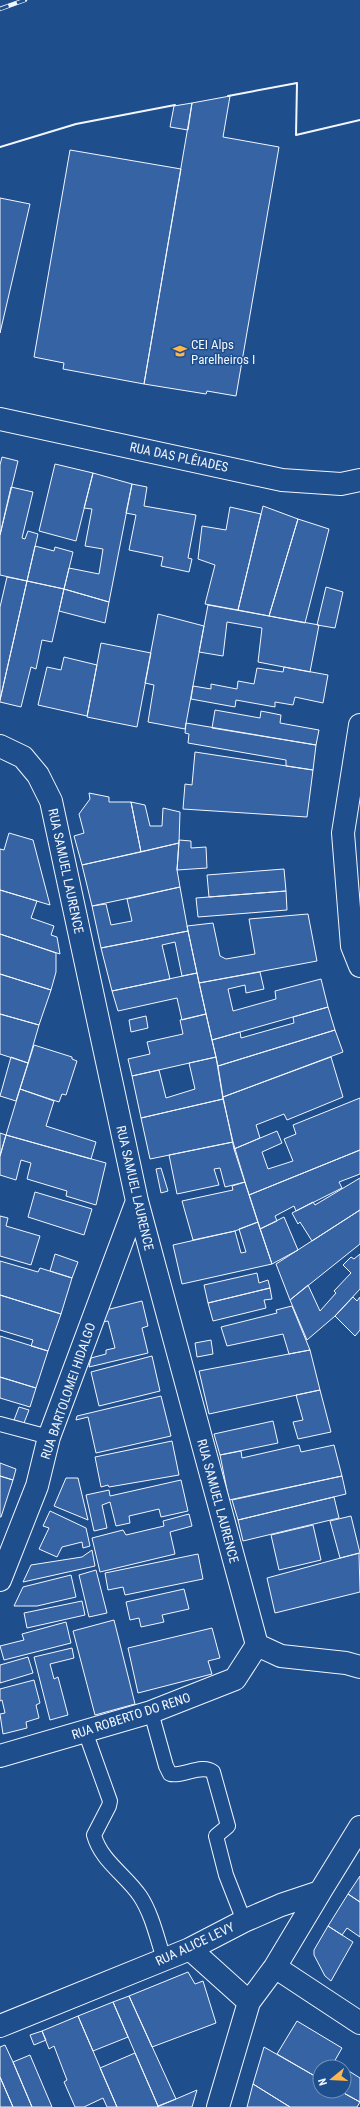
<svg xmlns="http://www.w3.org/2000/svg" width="360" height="2107" viewBox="0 0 360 2107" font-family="'Roboto Condensed',sans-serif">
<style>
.building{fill:#3563a3;stroke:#f2f6ff}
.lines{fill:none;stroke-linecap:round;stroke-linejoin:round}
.lane-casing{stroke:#f2f6ff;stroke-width:16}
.street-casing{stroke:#f2f6ff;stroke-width:24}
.lane{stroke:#1f4e8c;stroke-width:14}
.street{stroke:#1f4e8c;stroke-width:22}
.rail-casing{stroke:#f2f6ff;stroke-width:4.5}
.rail{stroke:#1f4e8c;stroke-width:3;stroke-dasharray:9;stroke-linecap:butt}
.wall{stroke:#f2f6ff;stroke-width:2}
.labels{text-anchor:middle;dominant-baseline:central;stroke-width:3;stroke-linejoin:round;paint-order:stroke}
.poi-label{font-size:13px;fill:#f2f6ff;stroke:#1f4e8c;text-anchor:start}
.street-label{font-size:13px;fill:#f2f6ff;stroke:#1f4e8c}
</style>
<rect width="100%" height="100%" fill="#1f4e8c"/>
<path class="building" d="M230 96 223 137 279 147 236 396 207 391 206 394 144 384 192 103Z
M192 103 188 130 170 127 174 106Z
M70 150 181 169 144 384 63 369 64 363 34 357Z
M0 198 30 204 0 333Z
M2 457 18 461 0 535V465Z
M55 464 93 473 76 541 39 531Z
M93 473 132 484 109 602 64 589 69 568 99 574 103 549 85 546 92 509 84 508Z
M132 484 147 487 144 506 196 515 188 558 192 559 189 572 161 566 163 557 129 550 136 515 126 513Z
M11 487 33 492 22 538 25 539 28 531 38 534 27 581 0 575V535Z
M263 506 298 519 269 616 238 610Z
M230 507 261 514 238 610 205 604 215 565 198 559 202 526 226 530Z
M298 519 329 529 305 623 269 616Z
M35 546 54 551 55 547 73 552 64 589 27 581Z
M7 577 27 581 0 700V607Z
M27 581 64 589 52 642 42 640 36 669 31 667 21 707 0 702V700Z
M326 587 343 592 335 628 317 625Z
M64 589 109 602 105 623 59 611Z
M208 605 319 625 310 672 258 662 262 628 227 622 223 656 199 652Z
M158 614 204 626 185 729 148 722 154 685 145 683Z
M101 643 151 653 137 727 87 717Z
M64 657 97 665 87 716 38 705 47 667 61 670Z
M284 667 328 675 323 703 295 697 293 705 275 702V707L236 700 235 707 191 699 193 686 211 689V684L237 689 238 681 254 684 257 668 283 672Z
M215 710 260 718 261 711 281 715 280 723 319 730 316 745 212 728Z
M186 723 316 745 313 770 286 766V760L188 743 189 734 185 733Z
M195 752 313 770 307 817 183 809 185 784 192 785Z
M89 793 109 797V802H131L141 852 82 865 74 836 84 833 79 814 90 799Z
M131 802 145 805 150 826H162L163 808 180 812 179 843 141 852Z
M9 833 33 840 50 905 0 890V849L4 850Z
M179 840 191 841V848L206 847 207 868 177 870Z
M179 843 177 870 180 887 92 906 82 865Z
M284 869 286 891 209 897 207 875Z
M180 887 188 931 101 948 92 906 106 904 111 925 132 921 127 899Z
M0 890 37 901 31 918 54 926 51 935 57 937 60 954 0 934Z
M286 891 287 910 198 917 196 898Z
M308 914 317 961 199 983 187 926 213 923 220 956 226 959 255 954 249 919Z
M188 931 197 973 182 976 175 942 162 945 170 979 112 991 101 948Z
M0 934 56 953V972L51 990 0 974Z
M260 972 264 989 246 993 245 985 228 989 233 1011 276 999 275 991 321 979 328 1007 212 1040 199 983Z
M197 973 206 1014 182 1020 177 998 118 1011 112 991Z
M0 974 51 990 39 1025 0 1014Z
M328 1007 335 1030 218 1066 212 1040 240 1032 241 1038 294 1023 293 1017Z
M0 1014 39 1025 28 1063 0 1054Z
M206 1014 216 1057 132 1076 128 1059 150 1054 147 1042 183 1034 180 1020Z
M146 1016 148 1028 131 1032 129 1020Z
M335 1030 343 1052 223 1097 218 1066Z
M34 1045 72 1057V1059L77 1061 66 1095 62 1094 59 1102 20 1089Z
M11 1057 28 1063 16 1101 0 1096Z
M216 1057 223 1099 141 1118 132 1076 159 1070 166 1098 195 1089 189 1063Z
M331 1057 343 1097 287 1120 284 1114 256 1125 260 1138 234 1149 223 1097Z
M20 1089 54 1101 46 1126 96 1142 91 1159 6 1135Z
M360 1098V1150L249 1195 234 1149 277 1131 282 1143 262 1152 268 1169 293 1161 284 1139 296 1134 293 1125Z
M223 1099 233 1142 150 1159 141 1118Z
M0 1133 6 1135 0 1156Z
M6 1135 106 1163 96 1205 66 1196 67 1191 27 1179 31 1163 21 1160 16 1180 0 1175V1156Z
M233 1142 245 1182 225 1187 220 1168 214 1169 219 1185 177 1194 169 1155Z
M360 1150V1174L339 1182 342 1188 296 1211 294 1206 275 1216 277 1221 260 1229 249 1195Z
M161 1168 168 1191 161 1193 156 1169Z
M360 1178V1210L312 1241 300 1222 298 1224 292 1213 313 1202 315 1205Z
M245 1182 258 1222 235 1231 193 1240 182 1201 233 1190 232 1186Z
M35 1192 92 1209 84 1235 28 1217Z
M360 1210V1244L290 1300 276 1264Z
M0 1216 8 1218 6 1226 40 1236 31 1265 0 1256Z
M284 1217 298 1250 272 1264 260 1229Z
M258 1222 272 1264 182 1284 173 1245 235 1231 241 1253 246 1252 239 1229Z
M55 1254 78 1262 72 1278 50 1271Z
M360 1254V1289L335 1316 307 1340 290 1300 308 1285 320 1311 336 1293 334 1291 351 1273 343 1265 351 1257 354 1259Z
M0 1261 38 1272 40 1268 72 1278 61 1314 0 1295Z
M257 1273 259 1283 268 1280 270 1288 208 1303 204 1285Z
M270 1288 272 1299 264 1300 266 1308 213 1321 208 1303Z
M0 1295 61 1314 48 1351 31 1346 33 1340 0 1330Z
M353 1297 357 1301 360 1297V1330L355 1336 335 1316Z
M142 1301 148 1326 142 1328 148 1353 89 1367 91 1358 106 1354V1350L115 1348 108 1321 102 1322 106 1310Z
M292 1306 310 1350 289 1354 283 1334 227 1346 221 1327 277 1313 276 1310Z
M0 1336 48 1351 36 1388 0 1377Z
M211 1340 213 1354 197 1357 195 1343Z
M310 1350 320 1390 209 1414 199 1371Z
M152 1356 160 1391 99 1406 91 1372Z
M0 1377 36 1388 30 1407 0 1398Z
M320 1390 331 1432 298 1439 293 1422 303 1420 296 1395Z
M161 1396 171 1436 96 1453 88 1417 76 1420 77 1416Z
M19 1407 29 1410 24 1423 14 1420Z
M273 1421 278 1443 220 1455 214 1434Z
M172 1441 179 1475 109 1487 108 1485 101 1487 95 1457Z
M299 1445 301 1452 334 1445 342 1476 229 1500 220 1455 241 1451 242 1458Z
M0 1463 16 1469 13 1480 0 1476Z
M0 1476 13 1480 1 1517H0Z
M342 1476 346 1494 238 1520 232 1500Z
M66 1478H78L88 1520 54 1506Z
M181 1480 188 1511 161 1517 159 1509 129 1516 130 1523 116 1526 110 1502 102 1505 107 1528 94 1531 86 1495 109 1490 110 1496Z
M334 1497 339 1518 243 1541 238 1520Z
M50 1511 86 1528 90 1546 83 1548 82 1542 62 1547 57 1557 39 1549 49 1528 43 1526Z
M189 1514 192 1526 170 1532 175 1554 100 1572 92 1538 123 1530 126 1535 164 1526 163 1521Z
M351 1516 360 1553 340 1558 330 1521Z
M313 1525 321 1560 279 1570 271 1535Z
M92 1550 95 1566 23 1582 31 1565 82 1557Z
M359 1553 360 1592 275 1613 267 1578Z
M198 1554 203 1579 125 1595 123 1587 108 1590 105 1573Z
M96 1570 107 1613 89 1617 79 1575Z
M71 1575 76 1597 37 1606H14L23 1587Z
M184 1589 189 1609 162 1615 164 1622 141 1627 139 1618 130 1620 126 1602Z
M82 1601 85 1615 27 1628 24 1613Z
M114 1620 135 1704 95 1715 73 1631Z
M66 1622 71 1643 4 1660 0 1646 24 1640 22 1634Z
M212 1628 220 1658 208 1661 212 1674 138 1693 128 1648Z
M72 1648 74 1658 50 1664 54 1679 58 1677 68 1715 50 1720 34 1657Z
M28 1657 33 1673 0 1683V1665Z
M34 1680 40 1703 36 1705 39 1718 26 1722 27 1728 3 1734 0 1714 5 1713 2 1700 0 1701V1689Z
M360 1876V1902L348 1894Z
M348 1894 360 1902V1937L347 1928 342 1935 328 1926Z
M328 1926 353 1942 331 1981 325 1976 314 1955V1950Z
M188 1972 195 1984 203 1981 216 2023 152 2047 129 1996Z
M129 1996 176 2099 158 2106 113 2002Z
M113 2002 128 2037 93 2051 78 2016Z
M78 2016 117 2107H107L103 2098 84 2107H75L64 2082 67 2080 54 2046 49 2049 42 2031Z
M297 2021 342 2048 334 2062 342 2067H320V2079L277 2054Z
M42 2031 46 2040 34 2045 30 2035Z
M5 2045 13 2062 32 2107H13L0 2077V2047Z
M264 2047 320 2079V2091H340L360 2102 357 2107H290L253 2084Z
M135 2053 158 2106 157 2107H117L100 2068Z
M30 2055 52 2107H32L13 2062Z
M344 2068 360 2078V2102L340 2091H344Z
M0 2077 13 2107H0Z
M253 2084 290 2107H247Z
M197 2090 192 2107H157L176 2099Z"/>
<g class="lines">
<defs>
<path id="lane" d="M0 1424 49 1437
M151 1712 166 1766 170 1774C183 1777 202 1763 213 1772L228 1826 216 1836 226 1875 244 1921
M85 1731 110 1801 109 1806 94 1835C101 1861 126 1875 140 1896 152 1914 157 1938 164 1959"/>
<path id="street" d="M0 419 282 480 341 484 360 480
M360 725 343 833 352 946 360 966
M0 746 23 757 38 775 51 801 137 1201 257 1645
M0 1580 37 1486 49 1437 137 1201
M0 1756 151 1712 235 1679 257 1645 281 1656 346 1663 360 1667
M190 1949 249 2002
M275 1967 360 2023
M0 2026 190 1949 244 1921 281 1905 320 1892 360 1827
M218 2107 249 2002 275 1967 320 1892"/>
</defs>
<use href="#lane" class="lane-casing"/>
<use href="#street" class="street-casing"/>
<use href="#lane" class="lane"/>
<use href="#street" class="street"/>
<defs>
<path id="rail" d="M0 9 25 0"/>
</defs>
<use href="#rail" class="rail-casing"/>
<use href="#rail" class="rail"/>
<path class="wall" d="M228 96 297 83 296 135 360 120
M0 147 76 124 175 105"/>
</g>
<defs>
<symbol id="school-bare" viewBox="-9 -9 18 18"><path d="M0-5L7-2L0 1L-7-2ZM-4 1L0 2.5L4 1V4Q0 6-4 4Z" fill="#ffb74d" stroke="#1f4e8c" stroke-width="2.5" paint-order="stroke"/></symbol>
</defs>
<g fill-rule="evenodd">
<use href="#school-bare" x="170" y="341" width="20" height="20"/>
</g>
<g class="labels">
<g class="poi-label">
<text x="191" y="344">CEI Alps<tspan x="191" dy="15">Parelheiros I</tspan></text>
</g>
<g class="street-label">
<text transform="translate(179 457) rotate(12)">RUA DAS PLÊIADES</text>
<text transform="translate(66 871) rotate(78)">RUA SAMUEL LAURENCE</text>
<text transform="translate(135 1188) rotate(77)">RUA SAMUEL LAURENCE</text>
<text transform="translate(68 1391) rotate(-71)">RUA BARTOLOMEI HIDALGO</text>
<text transform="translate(218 1501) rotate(75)">RUA SAMUEL LAURENCE</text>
<text transform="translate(131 1716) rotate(-18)">RUA ROBERTO DO RENO</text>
<text transform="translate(195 1944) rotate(-25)">RUA ALICE LEVY</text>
</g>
</g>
<g transform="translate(332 2079) rotate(252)"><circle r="19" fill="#1f4e8c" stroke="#7391ba"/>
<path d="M0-3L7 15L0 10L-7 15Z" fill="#ffb74d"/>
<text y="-6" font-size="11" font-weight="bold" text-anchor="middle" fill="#f2f6ff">N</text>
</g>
</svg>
